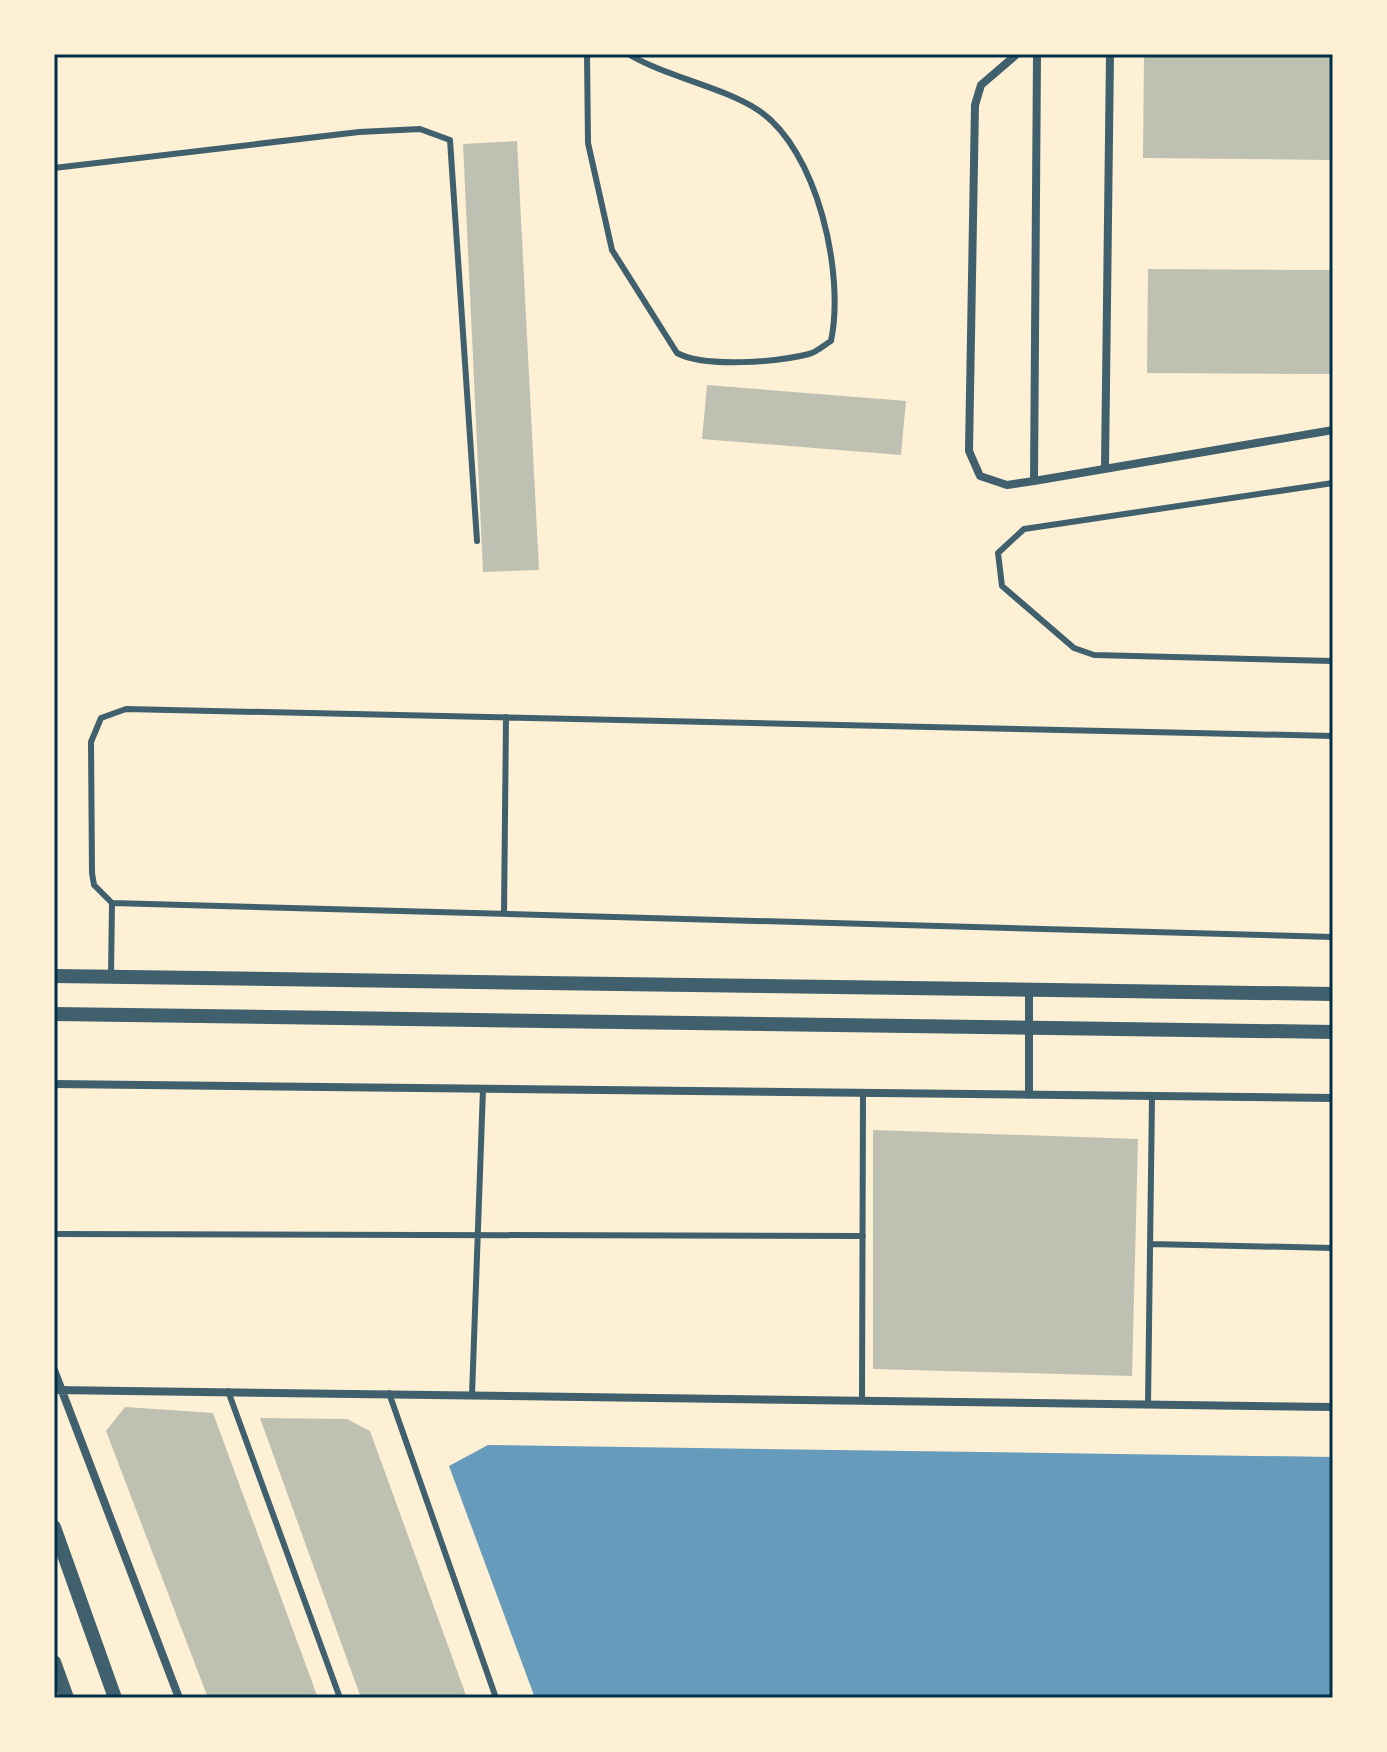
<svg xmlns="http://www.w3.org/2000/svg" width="1387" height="1752" viewBox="0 0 1387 1752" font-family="'PT Sans',sans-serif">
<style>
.water{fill:#669bbc}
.building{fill:#bec0b2}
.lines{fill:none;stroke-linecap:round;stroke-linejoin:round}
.service{stroke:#3f606c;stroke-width:6}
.minor{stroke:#3f606c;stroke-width:8}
.tertiary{stroke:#3f606c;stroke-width:14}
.neatline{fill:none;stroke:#003049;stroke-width:3}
</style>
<rect width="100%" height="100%" fill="#fdf0d5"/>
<path class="water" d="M488 1445 1333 1457V1698H535L449 1466Z"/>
<path class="building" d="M1144 54 1333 55V160L1143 158Z
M517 141 539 570 483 572 463 144Z
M1148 269 1333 270V374L1147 373Z
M707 385 906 401 901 455 702 439Z
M873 1130 1138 1139 1132 1376 873 1369Z
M125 1407 213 1413 318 1698H208L106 1431Z
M260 1418 347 1419 370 1431 467 1698H361Z"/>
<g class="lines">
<path class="service" d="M587 54 588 143 612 250 677 353C705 368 778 362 809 354 817 352 824 345 831 341 845 274 818 150 758 110 723 87 667 77 628 54
M54 168 359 132 420 129 450 140 477 541
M1333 483 1024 529 998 553 1002 586 1074 648 1094 655 1333 661
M1333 736 126 709 101 718 91 742 92 873 94 885 112 903 1333 937
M504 914 506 717
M111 975 112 903
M54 1234 863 1236
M1150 1244 1333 1248
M228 1391 340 1698
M389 1393 496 1698
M472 1395 483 1089
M862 1400 863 1093
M1148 1405 1152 1096"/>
<path class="minor" d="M1017 54 981 85 975 105 969 451 980 476 1007 485 1034 481
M1037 54 1034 481 1333 430
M1105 468 1110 54
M1029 989V1095
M54 1084 1333 1098
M54 1370 179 1698
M54 1390 1333 1407"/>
<path class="tertiary" d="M54 976 1333 994
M54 1014 1333 1032
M54 1527 115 1698
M54 1662 67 1698"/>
</g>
<rect width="1387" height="1752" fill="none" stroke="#fdf0d5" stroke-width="112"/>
<rect x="56" y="56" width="1275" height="1640" class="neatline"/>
</svg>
